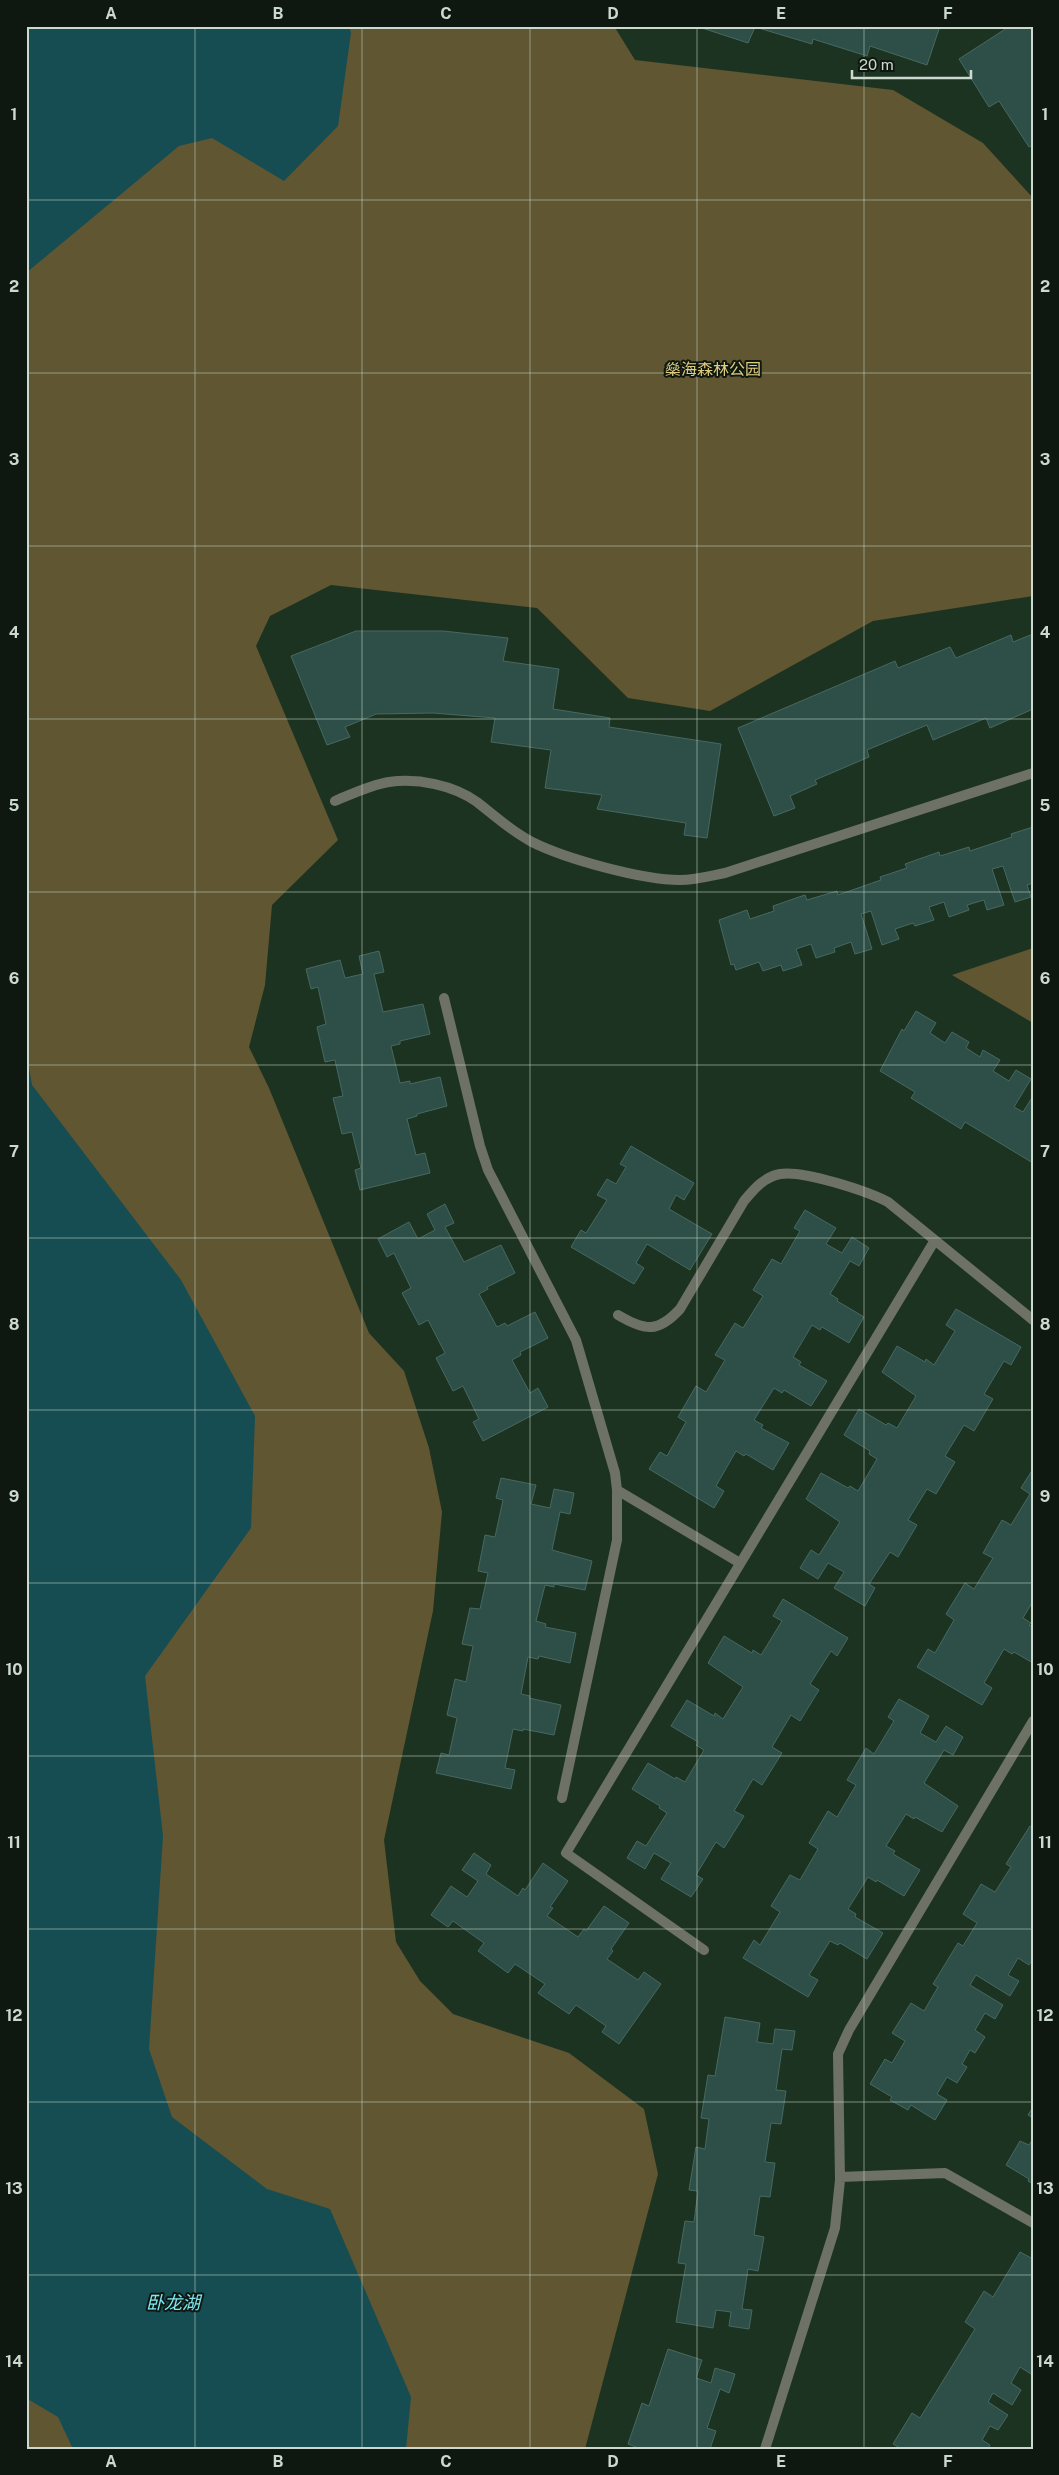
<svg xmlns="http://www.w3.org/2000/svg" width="1059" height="2475" viewBox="0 0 1059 2475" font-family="'Public Sans','Noto Sans SC',sans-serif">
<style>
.green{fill:#605631}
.water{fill:#154d53}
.building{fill:#2d4f47;stroke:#476961}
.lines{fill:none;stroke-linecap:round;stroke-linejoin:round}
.service{stroke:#6e7266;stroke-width:10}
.grid{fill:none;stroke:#cbd9ce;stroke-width:1;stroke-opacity:0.55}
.labels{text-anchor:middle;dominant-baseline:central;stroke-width:4;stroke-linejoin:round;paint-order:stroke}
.park-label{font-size:16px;fill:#e1cd7f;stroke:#0e1810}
.water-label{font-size:18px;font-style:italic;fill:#7ce8f4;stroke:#0e1810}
.neatline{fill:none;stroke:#cbd9ce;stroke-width:2}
.grid-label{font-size:16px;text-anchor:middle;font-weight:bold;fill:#cbd9ce}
</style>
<rect width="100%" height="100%" fill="#1d3322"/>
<path class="green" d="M26 26H614L635 60 893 90 983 143 1033 198V596L873 621 710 711 628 698 537 608 331 585 270 616 256 646 338 840 272 905 265 985 249 1047 269 1088 369 1333 404 1371 429 1448 442 1512 433 1611 384 1840 396 1942 420 1981 453 2014 569 2053 644 2109 658 2174 585 2449H26Z
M1033 948V1023L952 975Z"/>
<path class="water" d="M26 26H349L351 33 338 126 284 181 212 138 179 146 26 273Z
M26 1050 32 1085 181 1280 255 1416 251 1528 145 1676 163 1836 149 2049 172 2117 267 2189 330 2209 411 2397 406 2449H73L58 2417 26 2398Z"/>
<path class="building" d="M940 26 927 65 870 46 867 56 813 39 812 44 755 27 748 43 699 27Z
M1010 26H1033V145L1029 147 999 101 989 107 959 59Z
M356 631H443L508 638 503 661 559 669 553 709 610 718 609 727 721 744 707 838 684 835 686 823 597 809 602 795 545 788 551 750 491 742 495 718 433 713 376 714 345 727 350 737 327 745 291 656Z
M1033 634V709L990 728 986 718 933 740 927 725 867 750 869 757 815 780 817 784 790 796 795 808 774 816 738 728 895 661 898 668 950 647 956 658 1011 635 1013 642Z
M1033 827V883L1027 885 1031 897 1015 902 1003 866 992 869 1004 905 987 910 984 900 967 905 969 910 949 917 944 902 929 907 934 920 915 926 913 923 895 929 899 939 882 945 871 911 861 914 872 949 855 954 851 942 834 948 835 952 816 958 811 944 796 949 802 965 783 971 781 965 763 971 759 962 736 970 734 964 731 965 719 920 747 910 750 919 774 911 773 906 805 895 807 900 837 891 838 895 881 880 880 877 907 868 905 864 939 852 940 856 969 847 970 851 1012 837 1011 834Z
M379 951 384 972 374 974 383 1012 423 1004 430 1034 400 1041V1044L391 1046 400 1083 410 1081V1084L440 1077 447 1106 417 1114V1116L407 1119 416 1155 425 1153 430 1173 360 1190 355 1170 361 1168 352 1132 342 1134 333 1098 343 1096 335 1060 325 1062 317 1027 326 1024 318 987 311 989 306 969 340 960 345 978 363 974 359 956Z
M916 1011 936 1023 930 1033 945 1043 952 1032 969 1042 966 1048 980 1057 983 1050 1000 1060 993 1071 1009 1081 1016 1070 1031 1079 1014 1107 1023 1112 1033 1096V1163L965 1122 961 1129 911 1098 915 1092 880 1071 902 1029 904 1031Z
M631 1146 694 1183 684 1200 676 1195 669 1209 712 1234 690 1270 647 1244 636 1263 644 1268 634 1284 571 1247 581 1230 586 1233 607 1200 597 1195 607 1179 616 1184 626 1167 620 1164Z
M445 1204 454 1223 445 1227 464 1262 501 1245 515 1273 487 1287 488 1289 479 1294 497 1327 505 1323 507 1326 535 1312 548 1338 520 1352 521 1355 512 1360 530 1393 538 1388 548 1407 483 1441 473 1422 479 1419 463 1386 453 1391 436 1358 445 1353 428 1320 419 1325 402 1293 411 1288 394 1253 387 1257 378 1239 409 1222 418 1239 435 1230 427 1214Z
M805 1210 836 1228 826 1244 842 1253 852 1237 869 1248 859 1266 850 1261 830 1294 838 1299 837 1301 864 1317 849 1343 822 1327 820 1330 812 1325 793 1357 801 1362 799 1365 827 1381 811 1406 784 1390 782 1393 774 1388 754 1420 763 1425 761 1428 789 1443 773 1470 746 1454 744 1456 736 1451 716 1486 724 1491 714 1508 649 1469 660 1452 667 1456 686 1422 678 1417 696 1386 706 1392 725 1360 715 1355 735 1323 743 1328 763 1296 753 1290 772 1259 781 1264 800 1231 794 1228Z
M956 1309 1021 1347 1011 1365 1004 1361 984 1394 993 1399 974 1431 964 1425 945 1456 955 1462 936 1494 927 1489 908 1520 917 1525 898 1557 890 1552 869 1584 875 1588 865 1606 834 1588 844 1572 828 1563 818 1579 800 1568 811 1550 819 1555 840 1522 806 1499 821 1473 848 1488 850 1486 858 1491 877 1459 869 1454 870 1451 844 1435 859 1409 886 1425 888 1423 897 1428 916 1396 882 1372 897 1346 925 1362 926 1359 934 1365 955 1331 946 1325Z
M1033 1469V1601L1023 1618 1031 1623 1029 1625 1033 1627V1663L1014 1652 1012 1654 1004 1649 984 1683 992 1688 982 1705 917 1667 928 1649 935 1653 954 1620 946 1614 965 1583 974 1589 993 1558 983 1553 1002 1520 1011 1525 1030 1494 1021 1488Z
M501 1478 536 1485 531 1504 550 1508 554 1489 574 1493 570 1514 560 1512 552 1550 592 1561 585 1590 554 1584V1587L545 1585 536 1621 546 1624 545 1627 576 1633 570 1663 539 1656 538 1659 528 1657 521 1694 530 1696 529 1698 561 1705 554 1735 523 1729V1731L513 1729 505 1768 515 1770 511 1789 436 1773 441 1753 449 1755 457 1718 447 1715 455 1679 466 1682 473 1646 462 1644 470 1608 480 1609 488 1573 478 1571 485 1535 495 1537 503 1500 496 1498Z
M783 1599 848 1638 837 1656 831 1651 810 1684 819 1690 800 1721 791 1715 772 1747 782 1753 762 1785 753 1779 734 1811 744 1816 724 1848 716 1842 696 1875 703 1879 691 1897 661 1879 671 1863 654 1853 645 1869 627 1858 637 1841 646 1846 667 1813 659 1808 660 1806 632 1789 648 1763 675 1779 676 1777 685 1782 704 1750 696 1745 698 1742 671 1726 687 1700 714 1716 715 1713 723 1719 743 1687 708 1663 724 1636 752 1653 753 1650 761 1655 782 1621 773 1616Z
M899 1699 929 1716 920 1733 936 1742 946 1726 963 1737 953 1755 944 1750 924 1783 958 1806 942 1832 915 1817 914 1819 906 1814 886 1846 895 1851 893 1854 920 1870 904 1896 877 1880 876 1882 868 1877 848 1909 856 1914 855 1917 883 1933 867 1959 840 1943 838 1945 830 1941 809 1975 818 1980 808 1997 743 1958 754 1940 760 1945 780 1912 771 1906 790 1875 800 1880 818 1849 809 1843 828 1811 837 1817 856 1785 847 1780 866 1748 874 1754 894 1721 888 1717Z
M1030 1826 1033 1828V1958L1029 1965 1018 1958 1008 1975 1019 1981 1010 1996 976 1975 970 1985 1003 2005 995 2019 985 2013 975 2030 985 2037 975 2053 970 2050 962 2064 967 2067 957 2083 947 2077 937 2094 947 2100 935 2120 911 2105 908 2110 890 2100 892 2097 870 2084 885 2059 892 2063 905 2041 892 2033 911 2003 924 2011 938 1987 933 1984 958 1943 963 1946 977 1923 963 1914 981 1884 995 1892 1011 1867 1006 1864Z
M474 1853 491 1865 486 1874 518 1896 523 1888 525 1890 543 1863 568 1881 550 1907 553 1908 547 1916 578 1937 584 1929 586 1931 604 1906 629 1923 611 1949 613 1951 607 1959 638 1980 644 1972 661 1984 619 2044 602 2032 606 2026 576 2005 569 2014 538 1993 545 1984 515 1964 508 1973 478 1951 484 1943 453 1921 448 1927 431 1915 451 1886 467 1897 478 1881 462 1870Z
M725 2017 760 2023 757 2042 773 2044 775 2029 795 2031 792 2050 782 2049 776 2090 786 2091 781 2124 771 2123 765 2162 775 2163 770 2197 760 2196 754 2235 764 2237 758 2271 748 2269 742 2309 752 2310 749 2329 729 2326 731 2312 716 2310 713 2328 676 2322 686 2264 678 2263 685 2221 694 2222 698 2191 689 2190 696 2147 705 2149 709 2119 701 2118 708 2075 715 2076Z
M1033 2107V2118L1028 2115Z
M1033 2139V2184L1028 2181 1029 2179 1006 2165 1020 2141 1029 2145Z
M1020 2252 1033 2259V2372L1031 2374 1020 2367 1011 2383 1021 2390 1012 2405 993 2393 988 2402 1008 2415 998 2430 990 2426 982 2440 990 2445 988 2449H902L893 2444 912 2413 920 2418 975 2329 965 2322 984 2291 993 2297Z
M668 2349 702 2360 696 2378 711 2383 715 2368 735 2374 729 2393 720 2389 707 2428 716 2431 710 2449H636V2447L628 2444 642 2403 649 2406Z"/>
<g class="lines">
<path class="service" d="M335 801C352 794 370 785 389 782 418 778 453 785 477 802 495 816 511 831 532 842 566 859 642 880 680 880 695 880 710 876 725 873L1033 773
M444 998 480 1146 488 1170 576 1340 615 1473 617 1490 740 1563
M618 1315C645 1331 658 1333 680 1309L744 1201C754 1189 764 1177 780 1174 803 1170 867 1191 888 1202L1033 1320
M562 1798 617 1540V1490
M704 1950 566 1853 935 1240
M840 2177 945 2173 1033 2223
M765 2449 835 2228 840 2180 838 2054 849 2030 1033 1721"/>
</g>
<path class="grid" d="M195 26V2449M362 26V2449M530 26V2449M697 26V2449M864 26V2449M26 200H1033M26 373H1033M26 546H1033M26 719H1033M26 892H1033M26 1065H1033M26 1238H1033M26 1410H1033M26 1583H1033M26 1756H1033M26 1929H1033M26 2102H1033M26 2275H1033"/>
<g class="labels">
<g class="park-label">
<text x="713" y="369">燊海森林公园</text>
</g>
<g class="water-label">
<text x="173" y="2302">卧龙湖</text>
</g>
</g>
<rect width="1059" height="2475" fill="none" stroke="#0e1810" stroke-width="55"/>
<path d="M852 70v8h119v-8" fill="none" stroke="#cbd9ce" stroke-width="2.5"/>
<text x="859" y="70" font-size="15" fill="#cbd9ce" stroke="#0e1810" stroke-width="4" paint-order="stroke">20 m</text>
<rect x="28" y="28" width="1004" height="2420" class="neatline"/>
<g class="grid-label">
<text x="111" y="19">A</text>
<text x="278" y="19">B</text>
<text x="446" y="19">C</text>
<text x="613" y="19">D</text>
<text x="781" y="19">E</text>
<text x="948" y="19">F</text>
<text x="14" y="120">1</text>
<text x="1045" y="120">1</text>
<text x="14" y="292">2</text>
<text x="1045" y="292">2</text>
<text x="14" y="465">3</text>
<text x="1045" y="465">3</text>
<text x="14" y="638">4</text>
<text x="1045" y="638">4</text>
<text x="14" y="811">5</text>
<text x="1045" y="811">5</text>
<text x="14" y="984">6</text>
<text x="1045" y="984">6</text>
<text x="14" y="1157">7</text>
<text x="1045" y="1157">7</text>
<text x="14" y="1330">8</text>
<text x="1045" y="1330">8</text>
<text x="14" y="1502">9</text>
<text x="1045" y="1502">9</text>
<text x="14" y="1675">10</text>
<text x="1045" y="1675">10</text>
<text x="14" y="1848">11</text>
<text x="1045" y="1848">11</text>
<text x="14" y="2021">12</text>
<text x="1045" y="2021">12</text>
<text x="14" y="2194">13</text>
<text x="1045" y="2194">13</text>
<text x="14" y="2367">14</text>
<text x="1045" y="2367">14</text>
<text x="111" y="2467">A</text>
<text x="278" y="2467">B</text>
<text x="446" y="2467">C</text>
<text x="613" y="2467">D</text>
<text x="781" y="2467">E</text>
<text x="948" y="2467">F</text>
</g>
</svg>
